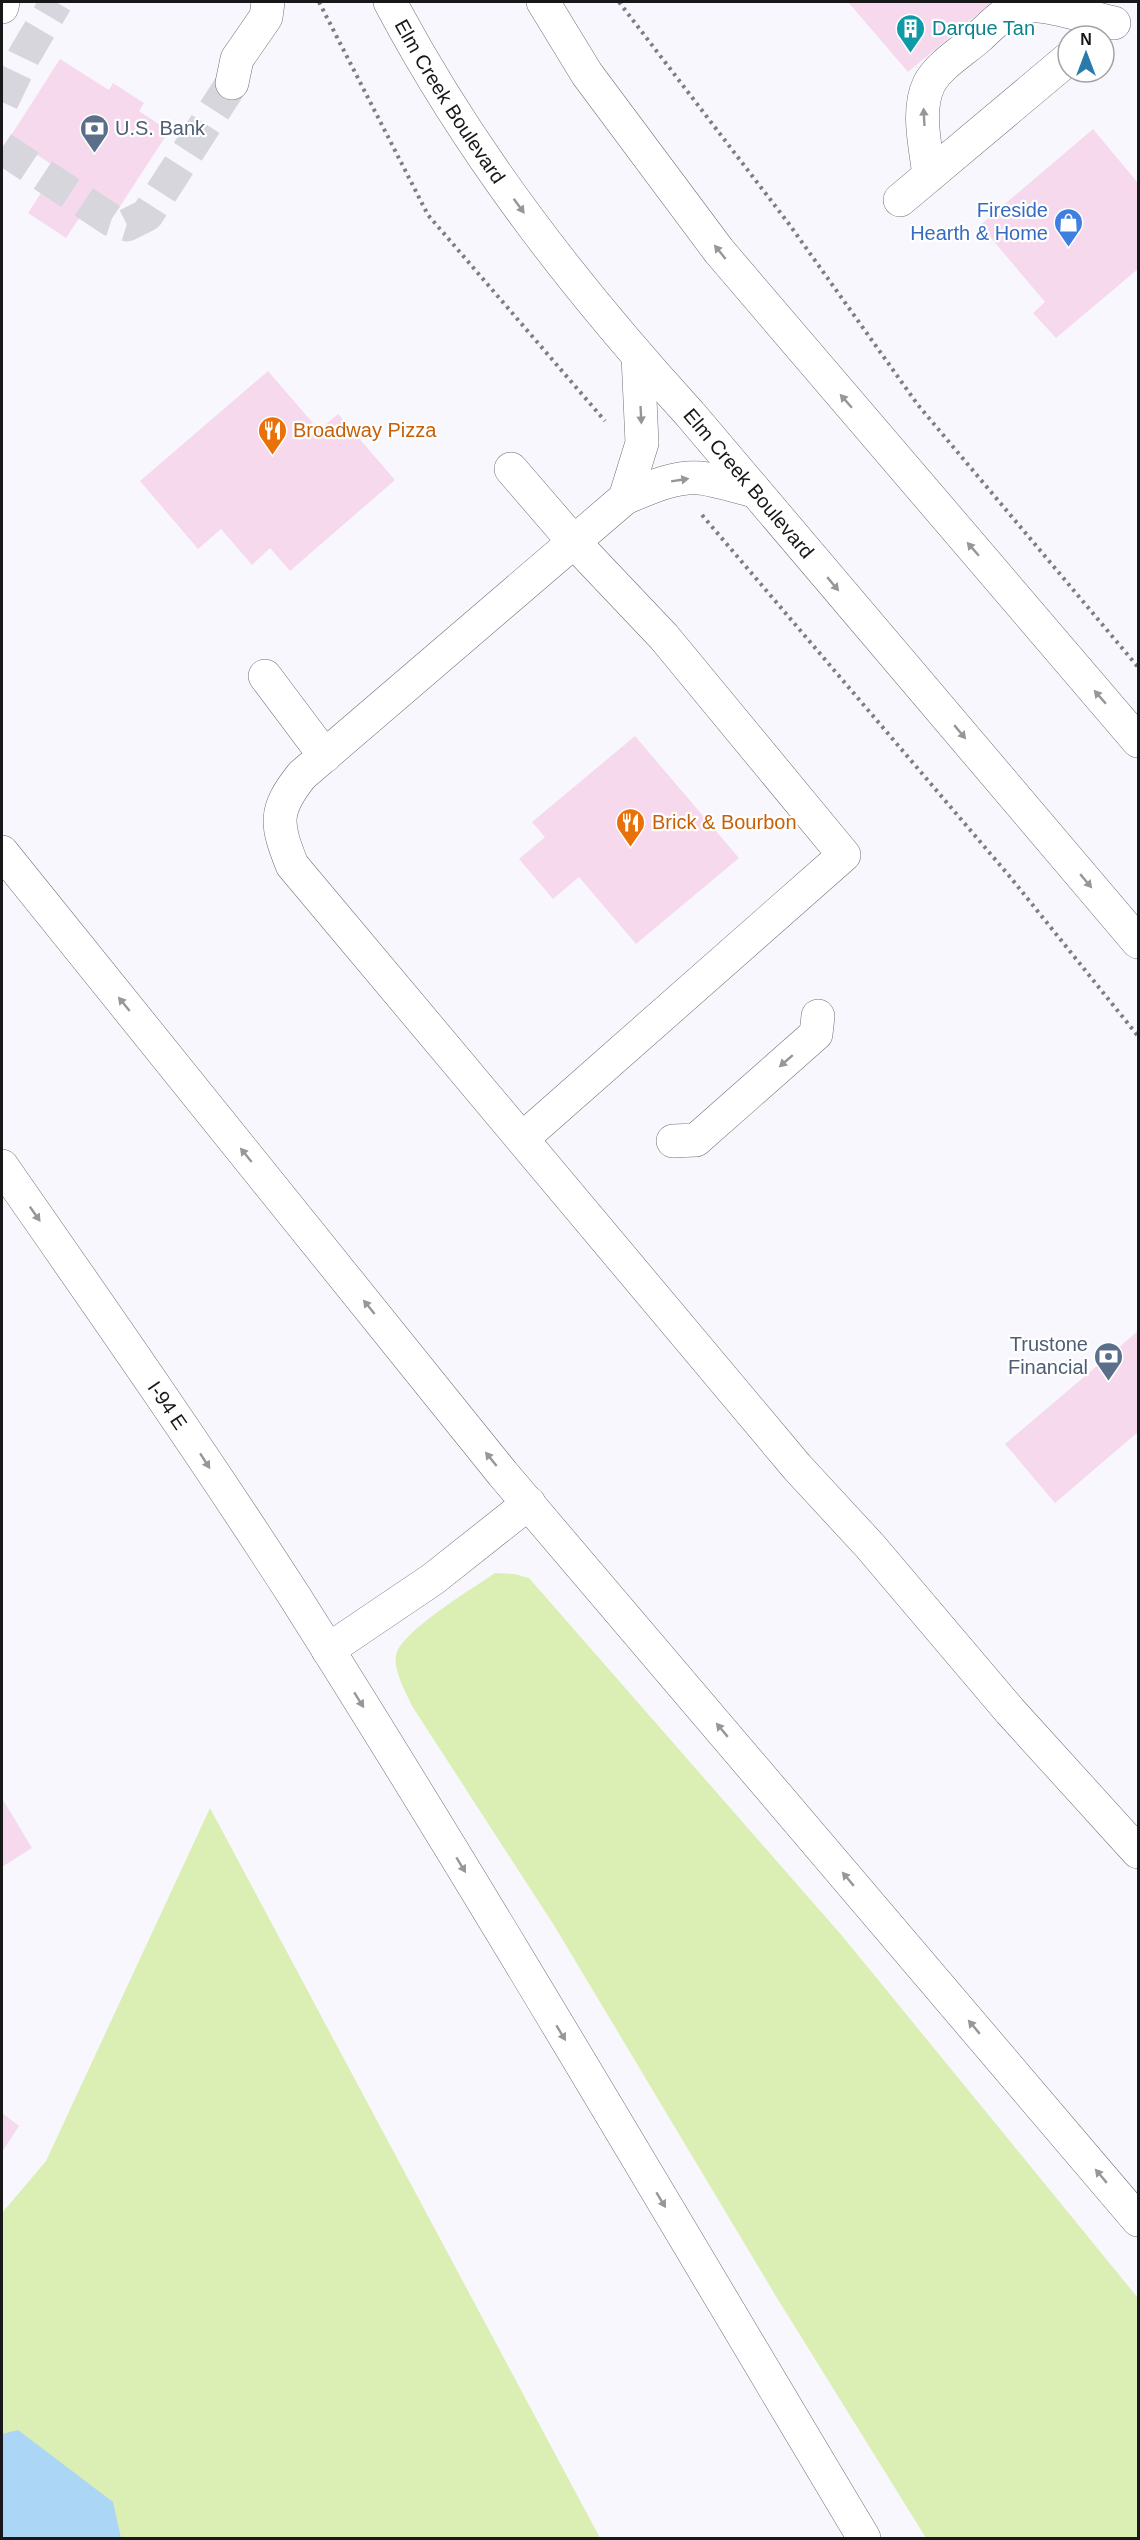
<svg xmlns="http://www.w3.org/2000/svg" width="1140" height="2540" viewBox="0 0 1140 2540" font-family="Helvetica,sans-serif">
<style>
.green{fill:#dbefb5}
.water{fill:#abd6f6}
.building{fill:#f7d9ee}
.lines{fill:none;stroke-linecap:round;stroke-linejoin:round}
.minor-tunnel{stroke:#d6d6dc;stroke-width:33;stroke-dasharray:33 16;stroke-linecap:butt}
.minor-casing{stroke:#717176;stroke-width:34}
.major-casing{stroke:#717176;stroke-width:34}
.highway-casing{stroke:#717176;stroke-width:34}
.path{stroke:#7e7d82;stroke-width:4;stroke-dasharray:3 4.5;stroke-linecap:butt}
.minor{stroke:#fff;stroke-width:33}
.major{stroke:#fff;stroke-width:33}
.highway{stroke:#fff;stroke-width:33}
.oneway{fill:#979798}
.labels{text-anchor:middle;dominant-baseline:central;stroke-width:4.5;stroke-linejoin:round;paint-order:stroke}
.culture-label{font-size:20px;fill:#0d838f;stroke:#fff;text-anchor:start}
.street-label{font-size:20px;fill:#18181b;stroke:#fff}
.service-label{font-size:20px;fill:#4e5e75;stroke:#fff;text-anchor:start}
.shop-label{font-size:20px;fill:#366cbe;stroke:#fff;text-anchor:end}
.food-label{font-size:20px;fill:#c56008;stroke:#fff;text-anchor:start}
</style>
<rect width="100%" height="100%" fill="#f8f7fe"/>
<path class="green" d="M495 1573 514 1574 529 1578 844 1938 1138 2298V2538H926L777 2298 555 1927 412 1706C406 1692 391 1667 397 1652 407 1628 472 1589 495 1573Z
M210 1808 600 2538H2V2213L46 2161Z"/>
<path class="water" d="M18 2430 113 2502 121 2538H2V2434Z"/>
<path class="building" d="M848 2H992L908 72Z
M60 59 109 90 113 83 144 103 139 111 169 131 119 208 96 193 66 238 28 213 57 168 10 137Z
M1093 129 1138 183V269L1056 338 1033 313 1045 302 980 225Z
M268 371 319 430 338 414 395 480 290 571 270 548 252 565 221 529 198 549 140 481Z
M635 736 739 858 636 944 579 877 553 899 519 859 545 837 532 822Z
M1138 1331V1432L1055 1503 1005 1444Z
M2 1798 32 1848 2 1867Z
M2 2113 19 2126 2 2152Z"/>
<g class="lines">
<path class="minor-tunnel" d="M2 102 24 56 56 2
M2 148 111 220 127 225 147 215 232 83"/>
<defs>
<path id="minor" d="M2 7 3 2
M232 83 237 59 266 17 268 2
M929 176C926 148 916 111 929 84 938 66 963 51 979 37 991 26 1007 8 1024 6 1047 3 1090 18 1114 23
M900 200 1068 59
M511 469 573 541 664 637 844 855 522 1139
M625 498 302 775C273 811 276 824 292 865L797 1467 870 1546 1010 1711 1138 1852
M265 676 325 756
M673 1141 696 1140 816 1034 818 1016
M328 1650 433 1579 529 1503"/>
<g id="major">
<path id="s1" d="M390 2C470 153 575 288 690 414L1138 942"/>
<path d="M543 2 587 74 719 251 1138 741"/>
<path d="M625 498 642 443 638 356"/>
<path d="M625 498C649 488 674 476 700 478 718 480 737 487 755 491"/>
</g>
<g id="highway">
<path d="M2 852 503 1474 1138 2220"/>
<path id="s2" d="M2 1166C101 1308 201 1451 295 1597 491 1907 676 2224 864 2538"/>
</g>
</defs>
<use href="#minor" class="minor-casing"/>
<use href="#major" class="major-casing"/>
<use href="#highway" class="highway-casing"/>
<path class="path" d="M319 2 428 215 605 421
M619 2 789 224 918 405 1138 667
M702 515 1011 878 1138 1036"/>
<use href="#minor" class="minor"/>
<use href="#major" class="major"/>
<use href="#highway" class="highway"/>
</g>
<defs><path id="oneway-solid" d="M-6-.8H1V-3.2L6.5 0L1 3.2V.8H-6Z" transform="scale(1.5)"/></defs>
<g class="oneway">
<use href="#oneway-solid" transform="translate(924 117) rotate(-93)"/>
<use href="#oneway-solid" transform="translate(519 206) rotate(54)"/>
<use href="#oneway-solid" transform="translate(720 252) rotate(-129)"/>
<use href="#oneway-solid" transform="translate(846 401) rotate(-131)"/>
<use href="#oneway-solid" transform="translate(641 415) rotate(87)"/>
<use href="#oneway-solid" transform="translate(680 480) rotate(-9)"/>
<use href="#oneway-solid" transform="translate(973 549) rotate(-131)"/>
<use href="#oneway-solid" transform="translate(833 584) rotate(50)"/>
<use href="#oneway-solid" transform="translate(1100 697) rotate(-131)"/>
<use href="#oneway-solid" transform="translate(960 732) rotate(50)"/>
<use href="#oneway-solid" transform="translate(1086 881) rotate(50)"/>
<use href="#oneway-solid" transform="translate(124 1004) rotate(-129)"/>
<use href="#oneway-solid" transform="translate(786 1061) rotate(139)"/>
<use href="#oneway-solid" transform="translate(246 1155) rotate(-129)"/>
<use href="#oneway-solid" transform="translate(35 1214) rotate(55)"/>
<use href="#oneway-solid" transform="translate(369 1307) rotate(-129)"/>
<use href="#oneway-solid" transform="translate(491 1459) rotate(-129)"/>
<use href="#oneway-solid" transform="translate(205 1461) rotate(57)"/>
<use href="#oneway-solid" transform="translate(359 1700) rotate(58)"/>
<use href="#oneway-solid" transform="translate(722 1730) rotate(-130)"/>
<use href="#oneway-solid" transform="translate(461 1865) rotate(59)"/>
<use href="#oneway-solid" transform="translate(848 1879) rotate(-130)"/>
<use href="#oneway-solid" transform="translate(974 2027) rotate(-130)"/>
<use href="#oneway-solid" transform="translate(561 2033) rotate(59)"/>
<use href="#oneway-solid" transform="translate(1101 2176) rotate(-130)"/>
<use href="#oneway-solid" transform="translate(661 2200) rotate(59)"/>
</g>
<defs>
<symbol id="building-pin" viewBox="-11 -11 22 30"><path d="M0 17L-7.5 6A9.5 9.5 0 1 1 7.5 6Z" fill="#0f9aa8" stroke="#fff"/><path d="M-4-6H4V6H1V3H-1V6H-4ZM-2.5-4.3h1.7v1.8h-1.7ZM.8-4.3h1.7v1.8H.8ZM-2.5-1h1.7V.8h-1.7ZM.8-1h1.7V.8H.8Z" fill="#fff"/></symbol>
<symbol id="bank-pin" viewBox="-11 -11 22 30"><path d="M0 17L-7.5 6A9.5 9.5 0 1 1 7.5 6Z" fill="#5c6f8a" stroke="#fff"/><path d="M-6-4H6V4H-6ZM0-2.3a2.3 2.3 0 1 0 0 4.6a2.3 2.3 0 1 0 0-4.6Z" fill="#fff"/></symbol>
<symbol id="shop-pin" viewBox="-11 -11 22 30"><path d="M0 17L-7.5 6A9.5 9.5 0 1 1 7.5 6Z" fill="#3f7fe0" stroke="#fff"/><path d="M-5-2.5h2.3a2.7 3.5 0 0 1 5.4 0H5L5.5 6h-11ZM-1.5-2.5h3a1.5 2.3 0 0 0-3 0Z" fill="#fff"/></symbol>
<symbol id="restaurant-pin" viewBox="-11 -11 22 30"><path d="M0 17L-7.5 6A9.5 9.5 0 1 1 7.5 6Z" fill="#e8710a" stroke="#fff"/><path d="M-5-6h1v4h1v-4h1v4h1v-4h1v5L-1.5 .5V6h-2V.5L-5-1ZM5-6V6H3V1.5H1.5Q1.5-4 5-6Z" fill="#fff"/></symbol>
</defs>
<g fill-rule="evenodd">
<use href="#building-pin" x="894" y="12" width="33" height="45"/>
<use href="#bank-pin" x="78" y="112" width="33" height="45"/>
<use href="#shop-pin" x="1052" y="206" width="33" height="45"/>
<use href="#restaurant-pin" x="256" y="414" width="33" height="45"/>
<use href="#restaurant-pin" x="614" y="806" width="33" height="45"/>
<use href="#bank-pin" x="1092" y="1340" width="33" height="45"/>
</g>
<g class="labels">
<g class="culture-label">
<text x="932" y="28">Darque Tan</text>
</g>
<g class="street-label">
<text stroke="none"><textPath href="#s1" startOffset="116">Elm Creek Boulevard</textPath></text>
<text stroke="none"><textPath href="#s1" startOffset="602">Elm Creek Boulevard</textPath></text>
<text stroke="none"><textPath href="#s2" startOffset="291">I-94 E</textPath></text>
</g>
<g class="service-label">
<text x="115" y="128">U.S. Bank</text>
<text x="1088" y="1344" text-anchor="end">Trustone<tspan x="1088" dy="23">Financial</tspan></text>
</g>
<g class="shop-label">
<text x="1048" y="210">Fireside<tspan x="1048" dy="23">Hearth &amp; Home</tspan></text>
</g>
<g class="food-label">
<text x="293" y="430">Broadway Pizza</text>
<text x="652" y="822">Brick &amp; Bourbon</text>
</g>
</g>
<rect width="1140" height="2540" fill="none" stroke="#18181b" stroke-width="6"/>
<g transform="translate(1086 54)"><circle r="28" fill="#ffffff" stroke="#a3a3a4" stroke-width="1.5"/>
<path d="M0-4.5L10 22L0 15L-10 22Z" fill="#2b7aac"/>
<text y="-9" font-size="16" font-weight="bold" text-anchor="middle" fill="#18181b">N</text>
</g>
</svg>
